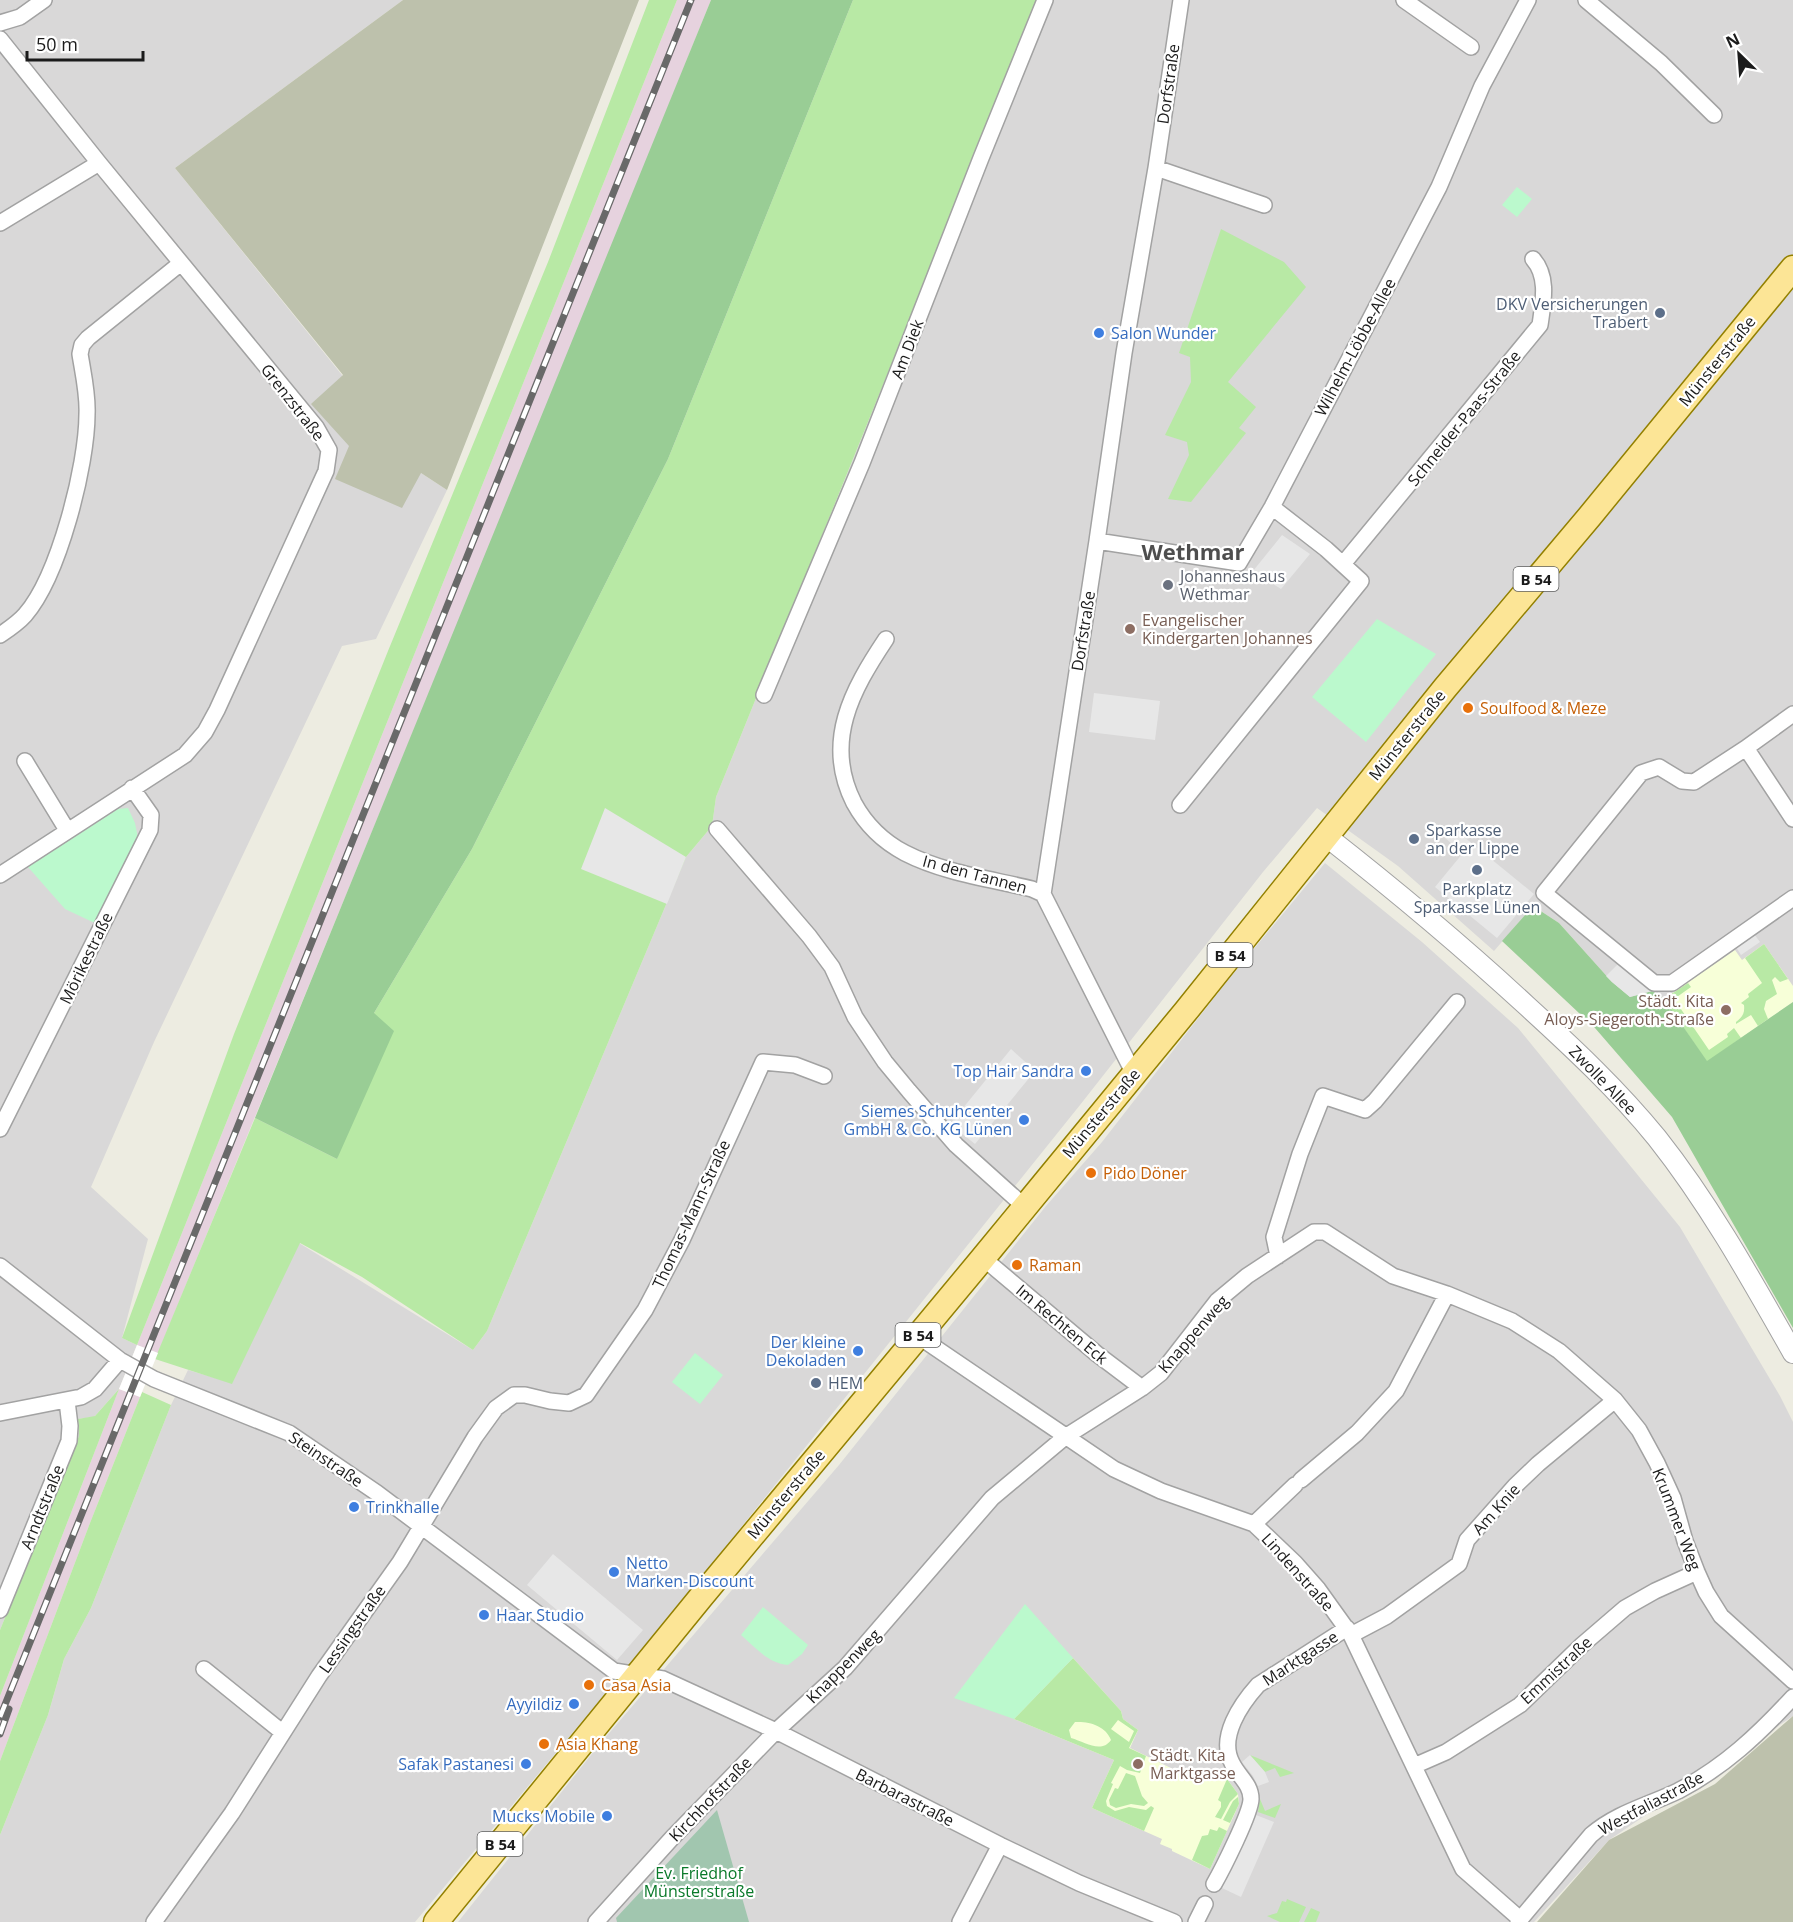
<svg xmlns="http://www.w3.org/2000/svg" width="1793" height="1922" viewBox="0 0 1793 1922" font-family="'Open Sans',sans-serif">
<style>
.residential{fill:#d9d8d8}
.industrial{fill:#e6d2de}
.education{fill:#f7ffd8}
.construction{fill:#bdc1ac}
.grass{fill:#b8e9a5;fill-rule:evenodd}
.forest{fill:#99cd95}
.cemetery{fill:#a1c6af}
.park{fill:#bbf9cd}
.parking{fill:#e7e7e7}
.pier{fill:#fff}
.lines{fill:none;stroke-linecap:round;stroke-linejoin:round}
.minor-casing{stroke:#a2a2a2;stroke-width:18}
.tertiary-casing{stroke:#a2a2a2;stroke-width:22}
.primary-casing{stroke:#938000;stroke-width:27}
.minor{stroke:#fff;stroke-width:15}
.tertiary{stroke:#fff;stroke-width:20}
.primary{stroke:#fce596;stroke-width:24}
.rail-casing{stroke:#696969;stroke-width:7}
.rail{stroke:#fff;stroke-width:4.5;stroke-dasharray:14;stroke-linecap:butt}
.service-dot{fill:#5c6f8a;stroke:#fff;stroke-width:2}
.shop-dot{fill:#3f7fe0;stroke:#fff;stroke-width:2}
.worship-dot{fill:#6b7280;stroke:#fff;stroke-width:2}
.education-dot{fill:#8d6e63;stroke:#fff;stroke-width:2}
.food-dot{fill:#e8710a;stroke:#fff;stroke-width:2}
.labels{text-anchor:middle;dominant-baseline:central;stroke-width:4.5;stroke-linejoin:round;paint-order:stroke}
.shield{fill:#fff;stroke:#5f5f5f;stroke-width:1.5}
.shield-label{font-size:15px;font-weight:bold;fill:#1b1b1b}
.street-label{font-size:16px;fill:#1b1b1b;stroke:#fff}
.service-label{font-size:16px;fill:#4e5e75;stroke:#fff;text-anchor:start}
.shop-label{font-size:16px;fill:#366cbe;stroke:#fff;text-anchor:end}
.worship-label{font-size:16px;fill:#5b616d;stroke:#fff;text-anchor:start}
.education-label{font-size:16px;fill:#785e54;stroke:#fff;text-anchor:start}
.food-label{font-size:16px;fill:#c56008;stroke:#fff;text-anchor:start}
.park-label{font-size:16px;fill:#0a792a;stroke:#fff}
.district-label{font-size:22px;font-weight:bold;fill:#4e4e4e;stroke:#fff}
</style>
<rect width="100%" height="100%" fill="#edece1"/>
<path class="residential" d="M0 0H403L175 168 421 473 447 490 376 639 342 646 154 1042 91 1187 148 1239 122 1338 137 1345 119 1389 94 1417 78 1419 79 1436 0 1630Z
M1039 0H1793V1002L1707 1062 1612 982 1559 923 1533 906 1494 951 1398 866 1317 808 1263 872 1080 1105 669 1617 415 1922H0V1835L48 1715 64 1659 91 1608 171 1405 188 1370 232 1383 299 1243 473 1350 487 1331 686 857 712 826 716 797Z
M1325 863 1422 942 1518 1028 1680 1227 1780 1396 1793 1422V1716L1609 1840 1534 1922H458L599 1745 839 1465 1046 1206 1102 1142 1224 985Z"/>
<path class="industrial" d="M677 0H711L580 325 158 1353 137 1345Z
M119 1389 140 1397 90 1523 0 1761V1696Z"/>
<path class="education" d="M1764 944 1793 986V1002L1707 1062 1664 999 1735 950 1742 960Z
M1073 1658 1121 1711 1123 1719 1138 1730 1130 1748 1179 1772 1181 1767 1197 1779 1202 1769 1227 1779 1238 1794 1239 1804 1210 1869 1172 1851V1849L1160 1844 1162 1839 1092 1808 1114 1760 1014 1719Z"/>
<path class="construction" d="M403 0H639L447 490 421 473 402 508 335 479 349 446 311 404 343 375 175 168Z
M1793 1716V1922H1537L1609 1840 1715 1784Z"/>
<path class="grass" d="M649 0H677L137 1345 122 1338 234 1034 388 651 548 262Z
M853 0H1039L716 797 712 826 686 857 487 1331 473 1350 362 1277 300 1243 232 1384 155 1359 255 1118 337 1159 374 1013 472 849 668 459Z
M1221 229 1284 262 1306 287 1228 382 1256 407 1239 428 1246 433 1191 502 1168 499 1189 455 1187 442 1165 435 1191 382 1190 357 1179 353Z
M1764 944 1788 979 1780 982 1775 977 1772 980 1777 994 1766 1001 1764 1009 1768 1019 1758 1026 1751 1015 1736 1024V1022C1742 1017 1745 1014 1744 1005L1741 1003 1749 997 1748 994 1762 983 1745 958Z
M1688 983 1691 987 1674 999 1709 1050 1728 1037 1727 1034 1734 1028 1741 1038 1707 1062 1664 999Z
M119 1389 0 1696V1630L79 1436 78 1419 95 1416Z
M142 1392 171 1405 91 1608 64 1659 48 1715 0 1835V1761L90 1523Z
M1073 1658 1121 1711 1123 1719 1138 1730 1129 1748 1146 1756 1140 1773 1127 1770 1120 1766 1111 1783 1113 1784 1106 1801 1107 1806 1115 1811 1129 1807 1146 1810 1151 1806 1154 1808 1144 1831 1092 1808 1114 1760 1014 1719ZM1118 1720 1134 1731 1129 1742 1111 1729ZM1075 1722C1089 1721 1106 1726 1111 1740 1101 1754 1085 1742 1071 1738L1069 1730Z
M1250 1755 1294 1773 1280 1777 1275 1768 1265 1772Z
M1126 1773 1135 1776 1142 1796 1148 1803 1144 1806 1131 1804 1116 1808 1110 1805 1109 1800 1115 1788 1118 1789Z
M1227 1779 1238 1794 1230 1802 1221 1819 1215 1817 1221 1807V1802L1218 1800Z
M1238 1797 1239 1804 1230 1823 1223 1820 1233 1801Z
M1260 1799 1265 1811 1281 1804 1275 1818 1258 1812Z
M1219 1827 1227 1831 1210 1869 1192 1860 1202 1836 1208 1835 1210 1829 1217 1831Z
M1287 1899 1306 1907 1299 1922H1280L1267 1916 1277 1913 1282 1901 1286 1902Z
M1311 1908 1320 1912 1316 1922H1304Z"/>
<path class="forest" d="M711 0H853L668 459 472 849 374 1013 394 1031 337 1159 255 1118Z
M1533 906 1559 923 1612 982 1630 997 1652 991 1664 999 1707 1061 1793 1002V1328L1672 1117 1595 1028 1502 941Z"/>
<path class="cemetery" d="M717 1810 749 1922H617L616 1918Z"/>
<path class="park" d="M1517 187 1532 199 1517 217 1502 205Z
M1377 619 1436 654 1366 742 1312 697Z
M128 808 135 823 138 838 99 925 65 909 28 867 118 809Z
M695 1353 723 1375 700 1404 672 1382Z
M1025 1604 1073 1658 1014 1719 954 1698Z
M763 1607 808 1645 802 1654 788 1665C768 1663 756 1648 741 1635Z"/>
<path class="parking" d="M1282 535 1310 554 1281 589 1253 571Z
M1094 693 1160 701 1155 740 1089 732Z
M605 808 686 857 667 904 581 869Z
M1453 828 1534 894 1497 938 1435 887 1463 853 1445 838Z
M1754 934 1760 942 1741 955 1736 947Z
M1619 963 1652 991 1630 997 1612 982 1606 976Z
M1011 1049 1035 1071 975 1144 950 1124Z
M553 1554 643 1630 617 1660 527 1585Z
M1250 1755 1265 1772 1269 1782 1258 1786 1253 1776 1242 1762Z
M1256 1815 1274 1822 1241 1897 1222 1888Z"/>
<path class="pier" d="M137 1345 158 1353 140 1397 119 1389Z"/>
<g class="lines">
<defs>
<path id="minor" d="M1404 0 1471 47
M1586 0 1661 63 1714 115
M0 23 20 17 44 0
M0 39 99 163 316 427 329 450 326 471 217 710 205 732 185 755 0 875
M1156 168 1264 205
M0 223 99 163
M1097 541 1239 563 1272 507 1439 187 1482 86 1528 0
M1343 564 1540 325C1543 303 1549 277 1533 259
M0 635C9 629 18 623 25 615 59 576 87 465 87 414 88 394 83 373 80 354L82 345 88 338 181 263
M886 639C852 690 823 742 854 803 866 825 884 842 905 853 944 873 991 879 1032 889L1043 894
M764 695 862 463 981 158 1045 0
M1793 714 1746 748 1694 782 1682 781 1659 767 1641 773 1544 893 1654 983H1672L1793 898
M1746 748 1793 819
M25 761 67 830
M1180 805 1361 581 1326 549 1272 507
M717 829 809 936 832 967 855 1017 885 1062 909 1091 956 1145 1025 1207
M1134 1074 1043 894 1097 541 1124 353 1156 168 1181 0
M0 1129 150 830 151 815 132 788
M1278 1256 1274 1237 1300 1154 1323 1096 1365 1110 1375 1101 1457 1002
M983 1258 1097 1354 1142 1388
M0 1266 120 1360 154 1379 289 1433 377 1493 614 1671 663 1679 776 1731 1000 1845 1079 1883 1174 1922
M918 1336 1114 1469 1161 1491 1254 1524 1295 1563 1318 1589 1351 1635 1463 1869 1520 1919
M0 1413 81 1397 95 1389 120 1360
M1301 1480 1357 1433 1396 1391 1447 1294
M1254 1524 1295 1485
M0 1610 69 1441 70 1426 67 1401
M1351 1635 1387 1616 1459 1564 1467 1540 1515 1486 1538 1464 1615 1400
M204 1669 282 1732
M1414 1766 1446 1752 1520 1705 1582 1645 1625 1608 1655 1591 1697 1572
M1214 1884C1222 1870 1251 1813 1251 1799 1251 1784 1238 1776 1232 1763 1218 1737 1241 1704 1258 1685L1347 1628
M154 1922 232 1813 319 1676 400 1562 475 1437 496 1408 514 1395H525L550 1401 569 1403 586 1395 645 1310 682 1240 763 1062 795 1065 824 1076
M596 1922 672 1838 776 1731 845 1668 992 1498 1065 1437 1142 1388 1161 1373 1217 1301 1247 1276 1314 1232H1325L1393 1276 1447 1294 1512 1321 1559 1351 1615 1400 1639 1430 1657 1463 1673 1498 1685 1541 1697 1572 1706 1592 1721 1616 1793 1681
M960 1922 1000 1845
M1196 1922 1205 1904
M1518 1922 1591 1835C1616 1813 1649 1805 1678 1791 1724 1767 1758 1735 1793 1697"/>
<path id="tertiary" d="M1326 836C1395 890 1462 946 1527 1006 1573 1048 1618 1090 1657 1138 1710 1205 1751 1279 1793 1353"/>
<path id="primary" d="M436 1922 701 1597 983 1258 1186 1011 1445 688 1590 516 1793 268"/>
</defs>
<use href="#minor" class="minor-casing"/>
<use href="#tertiary" class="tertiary-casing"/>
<use href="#primary" class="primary-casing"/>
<use href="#minor" class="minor"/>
<use href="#tertiary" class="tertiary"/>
<use href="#primary" class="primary"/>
<defs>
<path id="rail" d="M0 1717 691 0
M0 1734 9 1709"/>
</defs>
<use href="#rail" class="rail-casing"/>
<use href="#rail" class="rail"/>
</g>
<g class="service-dot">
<circle cx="1660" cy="313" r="6"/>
<circle cx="1414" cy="839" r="6"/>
<circle cx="1477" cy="870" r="6"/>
<circle cx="816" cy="1383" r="6"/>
</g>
<g class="shop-dot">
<circle cx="1099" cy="333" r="6"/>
<circle cx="1086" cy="1071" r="6"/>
<circle cx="1024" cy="1120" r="6"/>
<circle cx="858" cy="1351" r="6"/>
<circle cx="354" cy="1507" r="6"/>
<circle cx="614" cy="1572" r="6"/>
<circle cx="484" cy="1615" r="6"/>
<circle cx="574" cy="1704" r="6"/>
<circle cx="526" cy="1764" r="6"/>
<circle cx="607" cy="1816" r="6"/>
</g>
<circle class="worship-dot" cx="1168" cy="585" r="6"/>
<g class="education-dot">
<circle cx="1130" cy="629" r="6"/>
<circle cx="1726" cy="1010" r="6"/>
<circle cx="1138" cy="1764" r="6"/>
</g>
<g class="food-dot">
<circle cx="1468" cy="708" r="6"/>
<circle cx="1091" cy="1173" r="6"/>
<circle cx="1017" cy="1265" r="6"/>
<circle cx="589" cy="1685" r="6"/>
<circle cx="544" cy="1744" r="6"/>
</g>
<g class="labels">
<g class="shield">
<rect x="1513.5" y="567" width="45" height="24" rx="4.5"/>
<rect x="1207.5" y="943" width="45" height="24" rx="4.5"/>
<rect x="895.5" y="1323" width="45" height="24" rx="4.5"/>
<rect x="477.5" y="1832" width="45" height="24" rx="4.5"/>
</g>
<g class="shield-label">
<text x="1536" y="579">B 54</text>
<text x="1230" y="955">B 54</text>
<text x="918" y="1335">B 54</text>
<text x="500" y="1844">B 54</text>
</g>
<g class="street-label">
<text transform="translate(1168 84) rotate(-82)">Dorfstraße</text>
<text transform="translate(1355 347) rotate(-62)">Wilhelm-Löbbe-Allee</text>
<text transform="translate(907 349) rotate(-69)">Am Diek</text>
<text transform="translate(1717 361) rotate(-51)">Münsterstraße</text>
<text transform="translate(293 402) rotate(52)">Grenzstraße</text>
<text transform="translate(1464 418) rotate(-51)">Schneider-Paas-Straße</text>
<text transform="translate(1083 631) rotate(-81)">Dorfstraße</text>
<text transform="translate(1407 735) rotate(-51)">Münsterstraße</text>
<text transform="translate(975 874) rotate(15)">In den Tannen</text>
<text transform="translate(86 958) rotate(-64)">Mörikestraße</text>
<text transform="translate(1603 1080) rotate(46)">Zwolle Allee</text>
<text transform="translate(1101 1113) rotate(-50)">Münsterstraße</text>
<text transform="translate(691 1214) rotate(-65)">Thomas-Mann-Straße</text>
<text transform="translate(1062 1324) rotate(40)">Im Rechten Eck</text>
<text transform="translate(1193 1334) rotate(-49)">Knappenweg</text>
<text transform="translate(326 1459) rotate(34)">Steinstraße</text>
<text transform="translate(786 1494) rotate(-50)">Münsterstraße</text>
<text transform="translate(42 1507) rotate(-68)">Arndtstraße</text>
<text transform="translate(1496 1509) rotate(-48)">Am Knie</text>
<text transform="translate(1677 1519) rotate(69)">Krummer Weg</text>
<text transform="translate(1298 1572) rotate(48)">Lindenstraße</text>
<text transform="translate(352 1629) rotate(-55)">Lessingstraße</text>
<text transform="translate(1300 1658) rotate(-33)">Marktgasse</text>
<text transform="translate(843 1666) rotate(-45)">Knappenweg</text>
<text transform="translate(1556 1670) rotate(-43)">Emmistraße</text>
<text transform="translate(905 1797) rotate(27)">Barbarastraße</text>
<text transform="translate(710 1799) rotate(-46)">Kirchhofstraße</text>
<text transform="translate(1651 1803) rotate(-28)">Westfaliastraße</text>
</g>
<g class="service-label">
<text x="1648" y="304" text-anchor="end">DKV Versicherungen<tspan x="1648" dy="18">Trabert</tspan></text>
<text x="1426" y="830">Sparkasse<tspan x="1426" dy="18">an der Lippe</tspan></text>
<text x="1477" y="889" text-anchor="middle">Parkplatz<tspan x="1477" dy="18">Sparkasse Lünen</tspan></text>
<text x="828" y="1383">HEM</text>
</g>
<g class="shop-label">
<text x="1111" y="333" text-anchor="start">Salon Wunder</text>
<text x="1074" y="1071">Top Hair Sandra</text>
<text x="1012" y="1111">Siemes Schuhcenter<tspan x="1012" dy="18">GmbH &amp; Co. KG Lünen</tspan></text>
<text x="846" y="1342">Der kleine<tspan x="846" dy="18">Dekoladen</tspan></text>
<text x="366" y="1507" text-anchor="start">Trinkhalle</text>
<text x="626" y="1563" text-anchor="start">Netto<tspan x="626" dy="18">Marken-Discount</tspan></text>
<text x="496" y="1615" text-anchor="start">Haar Studio</text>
<text x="562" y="1704">Ayyildiz</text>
<text x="514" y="1764">Safak Pastanesi</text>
<text x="595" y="1816">Mucks Mobile</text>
</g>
<g class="worship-label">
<text x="1180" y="576">Johanneshaus<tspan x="1180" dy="18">Wethmar</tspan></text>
</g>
<g class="education-label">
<text x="1142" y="620">Evangelischer<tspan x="1142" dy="18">Kindergarten Johannes</tspan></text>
<text x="1714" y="1001" text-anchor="end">Städt. Kita<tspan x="1714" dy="18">Aloys-Siegeroth-Straße</tspan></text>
<text x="1150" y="1755">Städt. Kita<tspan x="1150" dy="18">Marktgasse</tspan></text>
</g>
<g class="food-label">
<text x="1480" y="708">Soulfood &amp; Meze</text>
<text x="1103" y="1173">Pido Döner</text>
<text x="1029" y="1265">Raman</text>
<text x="601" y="1685">Casa Asia</text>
<text x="556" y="1744">Asia Khang</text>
</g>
<g class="park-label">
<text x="699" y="1873">Ev. Friedhof<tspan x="699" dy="18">Münsterstraße</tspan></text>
</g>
<g class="district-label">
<text x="1193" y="551">Wethmar</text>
</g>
</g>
<g transform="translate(1739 54) rotate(335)" stroke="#ffffff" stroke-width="4.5" paint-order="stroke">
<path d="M0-4.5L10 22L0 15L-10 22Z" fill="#1b1b1b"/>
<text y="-9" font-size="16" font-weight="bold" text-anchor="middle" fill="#1b1b1b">N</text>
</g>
<path d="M27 51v9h116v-9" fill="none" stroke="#1b1b1b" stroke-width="3"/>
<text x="36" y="51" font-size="18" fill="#1b1b1b" stroke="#ffffff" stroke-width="4.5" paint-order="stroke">50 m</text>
</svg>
